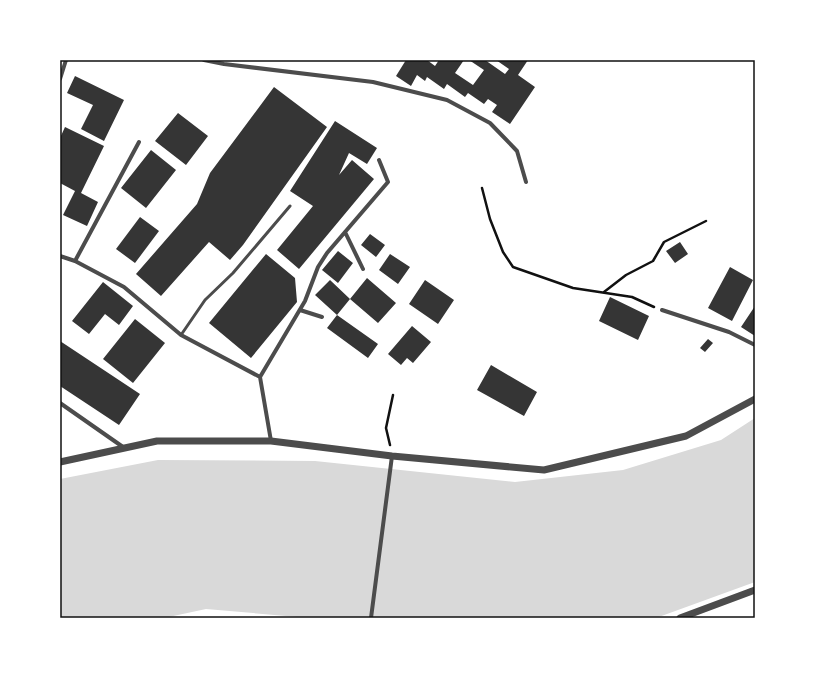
<svg xmlns="http://www.w3.org/2000/svg" width="815" height="678" viewBox="0 0 815 678" font-family="'Work Sans',sans-serif">
<style>
.water{fill:#d9d9d9}
.building{fill:#353535}
.lines{fill:none;stroke-linecap:round;stroke-linejoin:round}
.path{stroke:#111;stroke-width:2.5}
.service{stroke:#4c4c4c;stroke-width:3}
.minor{stroke:#4c4c4c;stroke-width:4}
.tertiary{stroke:#4c4c4c;stroke-width:7}
.neatline{fill:none;stroke:#111;stroke-width:1.5}
</style>
<rect width="100%" height="100%" fill="#fff"/>
<path class="water" d="M755 418V582L656 618H309L206 609 164 618H60V479L158 460 315 461 515 482 623 470 721 440Z"/>
<path class="building" d="M406 60H427L435 66 439 60H464L455 73 473 85 484 70 469 60H485L505 74 509 69 496 60H528L518 75 535 87 510 124 492 112 497 105 488 99 484 104 468 93 465 97 447 84 444 89 427 77 425 81 417 75 411 86 396 76Z
M75 76 124 100 104 141 81 129 93 105 67 93Z
M274 87 327 127 243 245 230 260 209 242 161 296 136 274 197 204 210 173Z
M178 113 208 136 186 165 155 141Z
M335 121 377 148 367 164 349 153 339 175 352 160 374 179 299 269 277 250 313 206 290 191Z
M65 127 104 146 81 193 98 202 87 226 63 215 75 191 60 183V138Z
M151 150 176 170 146 208 121 188Z
M140 217 159 231 135 263 116 249Z
M370 234 385 245 376 257 361 245Z
M680 242 688 254 675 263 666 251Z
M338 251 353 263 338 283 322 270Z
M266 254 295 278 297 302 251 358 209 323Z
M390 254 410 267 398 284 379 270Z
M730 267 753 280 732 321 708 308Z
M367 278 396 303 378 323 350 299Z
M330 280 350 299 337 315 315 295Z
M425 280 454 300 438 324 409 304Z
M103 282 133 306 119 325 105 314 89 334 72 321Z
M610 297 649 316 638 340 599 321Z
M755 306V336L741 327Z
M337 315 378 344 368 358 327 328Z
M135 319 165 343 133 383 103 359Z
M412 326 431 342 413 363 407 358 401 365 388 354Z
M708 339 713 343 705 352 700 348Z
M60 341 140 394 119 425 60 386Z
M491 365 537 392 524 416 477 390Z"/>
<g class="lines">
<path class="path" d="M482 188 490 219 503 252 513 267 573 288 632 297 654 307
M604 292 626 275 653 261 664 242 706 221
M390 445 386 428 393 395"/>
<path class="service" d="M181 335 205 300 233 273 290 206"/>
<path class="minor" d="M204 60 224 64 373 82 447 100 490 123 517 151 526 182
M60 79 66 60
M345 232 363 269
M60 256 75 261 124 287 181 335 260 377 271 441
M75 261 139 142
M300 310 322 317
M662 310 729 332 755 345
M260 377 305 301 318 267 327 253 388 182 379 160
M60 403 123 447
M371 618 392 456"/>
<path class="tertiary" d="M60 462 157 441H271L392 456 544 470 686 436 755 399
M680 618 755 590"/>
</g>
<rect width="815" height="678" fill="none" stroke="#ffffff" stroke-width="122"/>
<rect x="61" y="61" width="693" height="556" class="neatline"/>
</svg>
